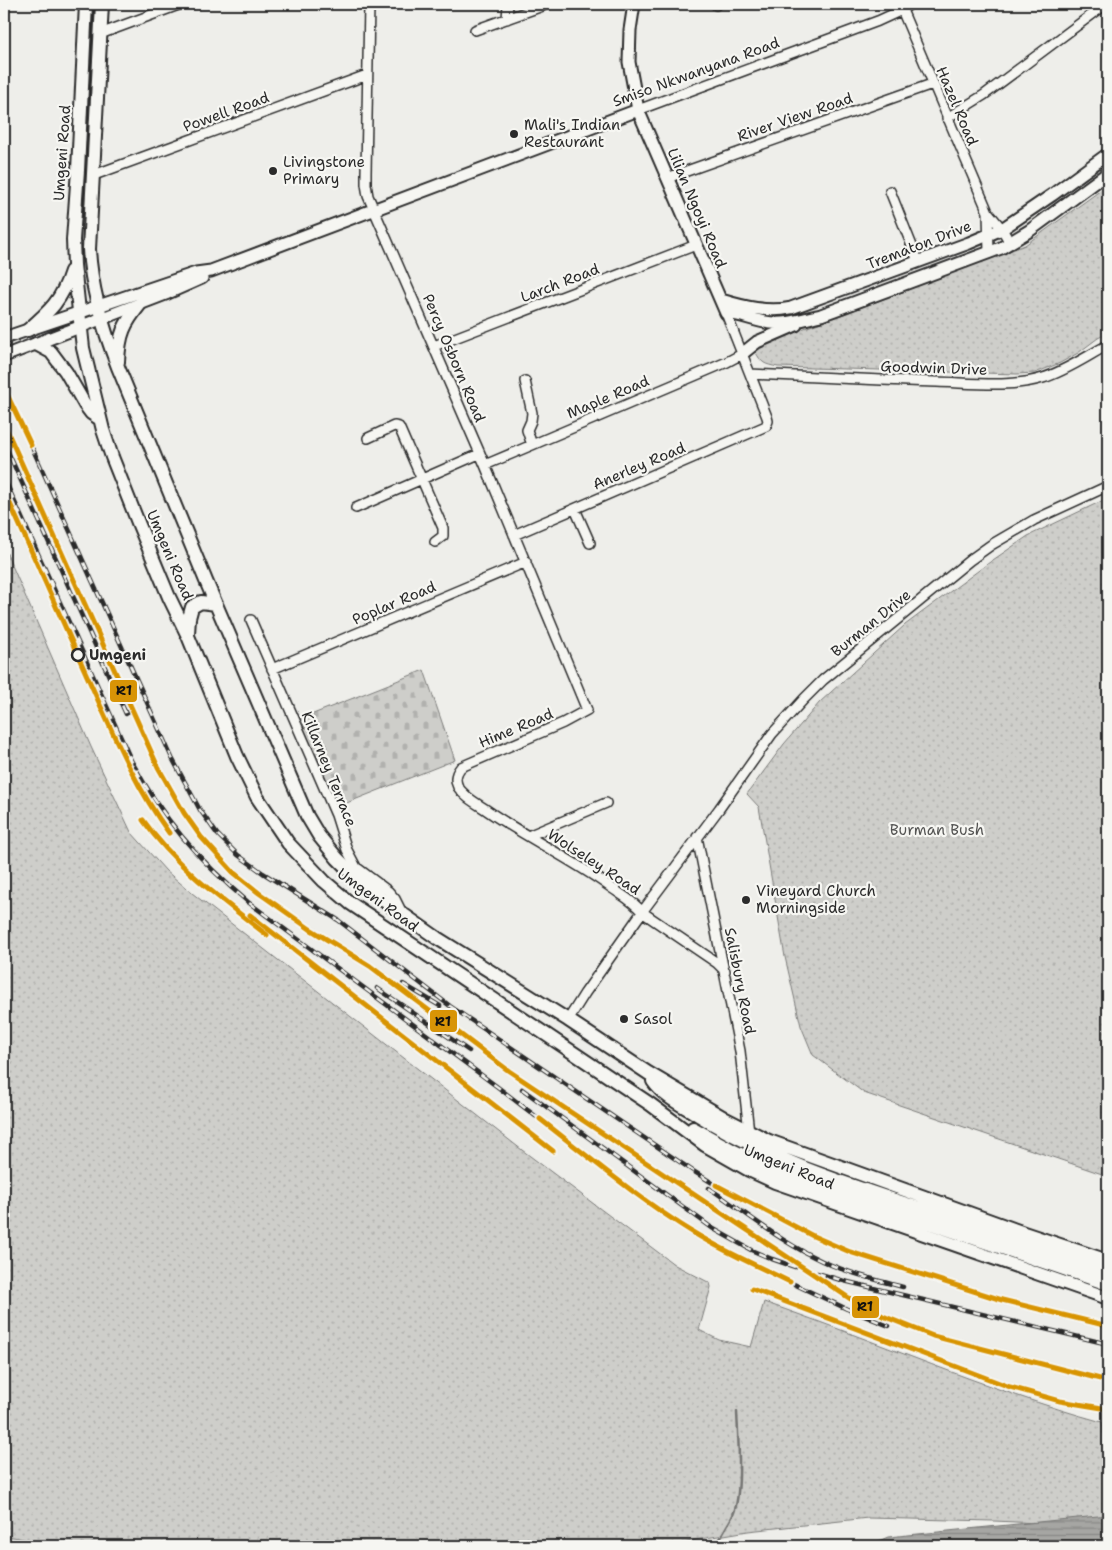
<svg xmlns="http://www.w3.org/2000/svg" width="1112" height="1550" viewBox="0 0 1112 1550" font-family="'Shantell Sans',sans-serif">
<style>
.grass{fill:url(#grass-dots);stroke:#7c7c7a}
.cemetery{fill:url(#cemetery-stones);stroke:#7c7c7a}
.water{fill:url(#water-rules);stroke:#757573}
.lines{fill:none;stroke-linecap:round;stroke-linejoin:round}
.stream{stroke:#757573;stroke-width:2.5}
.street-casing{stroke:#2b2b2b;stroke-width:12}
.secondary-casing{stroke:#2b2b2b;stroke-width:15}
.primary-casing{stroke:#2b2b2b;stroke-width:16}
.street{stroke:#f6f6f2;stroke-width:9}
.secondary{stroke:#f6f6f2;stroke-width:11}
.primary{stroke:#f6f6f2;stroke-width:12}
.rail-casing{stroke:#2b2b2b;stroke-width:4.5}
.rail{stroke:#f6f6f2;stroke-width:2.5;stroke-dasharray:8;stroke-linecap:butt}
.rail-1-casing{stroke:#f6f6f2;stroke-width:9}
.rail-1{stroke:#d89406;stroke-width:5}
.poi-dot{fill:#2b2b2b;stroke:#f6f6f2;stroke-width:2}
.stop-dot{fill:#f6f6f2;stroke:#2b2b2b;stroke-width:2.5}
.labels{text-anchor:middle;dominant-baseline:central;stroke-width:4.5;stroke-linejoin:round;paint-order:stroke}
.street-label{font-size:15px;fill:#2b2b2b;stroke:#f6f6f2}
.poi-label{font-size:15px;fill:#2b2b2b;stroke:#f6f6f2;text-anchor:start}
.stop-label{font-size:15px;font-weight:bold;fill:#2b2b2b;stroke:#f6f6f2;text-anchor:start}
.park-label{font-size:15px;fill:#545453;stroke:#f6f6f2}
.line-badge{stroke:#f6f6f2;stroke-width:2}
.pale-badge-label{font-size:14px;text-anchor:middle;font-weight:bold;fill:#111}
</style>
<defs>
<pattern id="grass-dots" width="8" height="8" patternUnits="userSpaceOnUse" patternTransform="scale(1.25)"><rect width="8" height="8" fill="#cececa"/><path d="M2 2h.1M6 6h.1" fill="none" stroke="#b1b1ae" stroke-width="1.8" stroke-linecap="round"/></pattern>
<pattern id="cemetery-stones" width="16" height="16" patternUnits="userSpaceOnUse" patternTransform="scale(1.25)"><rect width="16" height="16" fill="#cececa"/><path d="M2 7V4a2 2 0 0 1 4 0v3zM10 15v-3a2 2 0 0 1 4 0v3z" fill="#b1b1ae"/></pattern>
<pattern id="water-rules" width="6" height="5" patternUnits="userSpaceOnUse" patternTransform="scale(1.25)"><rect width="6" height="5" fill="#a6a6a3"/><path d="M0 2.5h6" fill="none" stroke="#878785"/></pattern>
</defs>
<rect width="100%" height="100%" fill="#eeeeea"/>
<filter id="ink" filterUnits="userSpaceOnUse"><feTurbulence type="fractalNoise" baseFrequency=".02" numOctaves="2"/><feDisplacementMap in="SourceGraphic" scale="10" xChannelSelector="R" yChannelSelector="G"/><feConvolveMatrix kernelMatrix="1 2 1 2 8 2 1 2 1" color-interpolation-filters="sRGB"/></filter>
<g filter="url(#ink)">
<path class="grass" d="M1108 185V333L1098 338 1078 353 1060 363 1035 373 1017 374 778 367C764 364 762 364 755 351L759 344 847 313 1025 245Z
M1108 498V1176L864 1093 813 1055 801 1026 785 957 759 807 747 794 784 744 820 702 905 625 990 562 1028 536Z
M4 547 91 747 131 832 166 871 192 893 522 1150 675 1265 710 1283 711 1287 699 1330 719 1340 751 1347 764 1302C877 1341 986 1390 1102 1422L1108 1462V1522L1082 1525 994 1521 868 1518 748 1531 700 1539 671 1546H57L4 1535Z"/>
<path class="cemetery" d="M424 670 455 760 339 806 298 720Z"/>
<path class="water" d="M1108 1515V1546H867L888 1537Z
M4 1537 47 1546H4Z"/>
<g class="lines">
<path class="stream" d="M718 1546C720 1534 728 1526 733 1515 743 1492 738 1438 737 1412"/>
<defs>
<path id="street" d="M369 4 366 173V184L368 196 485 465 587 710 563 723 461 767C456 773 454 779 458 787 465 798 478 804 488 811 527 838 570 858 609 886 620 894 634 901 642 912L717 963 725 971
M715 4 716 5
M902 10 988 212 1002 229 1010 243
M507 19 508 4
M475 30 548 4
M100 34 181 4
M638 110 878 21 902 10 910 4
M947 118 984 95 1102 7
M94 175 367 75
M667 178 932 84
M890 191 918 261
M988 212 989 253
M434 346 696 245
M750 374C812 377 875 380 937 382 972 383 1010 388 1043 378 1066 371 1087 356 1108 345
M525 381 532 413 531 421 527 430 532 445
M368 438 394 426 399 427 443 528V536L435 542
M485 465 727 362 742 354
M356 508 479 454
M575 509 590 543
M514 535 766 426 768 421 767 417 726 313
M251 620 336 815 347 850 356 867 388 891 395 899 401 911
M272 669 526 562
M528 836 606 803
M697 837 740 1051 749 1132
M568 1020 585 993 642 912 719 809 772 734 804 699 823 680 970 560 991 545 1034 520 1108 486"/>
<path id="secondary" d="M634 4 630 30 629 62 638 110 726 313C740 314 752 320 765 322 784 326 803 319 821 315L1001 248 1029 231 1108 173
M721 300C744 307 768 313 791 308L969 243 1002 229 1052 195 1108 154
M4 338 196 273 211 271 638 110
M742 354 757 342 796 325
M4 356 168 293 202 278"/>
<path id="primary" d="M86 4 78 170 73 240 74 265 83 348 103 430 112 457 139 525 169 597 188 636 237 756 257 797 288 843 324 881 350 903 608 1076 650 1104 705 1145 749 1170 775 1182 1108 1298
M102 4 89 249C91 288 104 331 118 367L206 581 307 816 319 836 337 858 358 879 387 903 437 938 568 1020 648 1073 724 1118 769 1141 1024 1233 1108 1261
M28 330C50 311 62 300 71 271
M36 344 51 352 66 372 85 405 91 413 100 419
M118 362C119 334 124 324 141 303
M188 634 189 618 192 607 201 602 216 604
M653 1081C664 1097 682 1105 698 1115 774 1163 862 1189 947 1217 1001 1235 1054 1254 1108 1273
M693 1128 734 1151 761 1164 821 1186 1108 1284"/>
</defs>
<use href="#street" class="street-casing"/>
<use href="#secondary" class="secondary-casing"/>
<use href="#primary" class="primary-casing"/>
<use href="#street" class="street"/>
<use href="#secondary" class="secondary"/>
<use href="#primary" class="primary"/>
<defs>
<path id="rail" d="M4 388 17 414 172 758 200 810 217 834 238 855 263 873 338 920 450 1006 693 1171 719 1187 813 1236 850 1252 1002 1300 1108 1326
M4 424 158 767 184 813 201 837 233 872 259 893 310 929 370 966 509 1071 849 1298 883 1316 933 1336 1108 1381
M4 443 126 714
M4 478 131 760C162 818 198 860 248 902L499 1088 637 1194 675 1221 721 1248 796 1285 847 1309 889 1326
M403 984 440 1006
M377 988 469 1051
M522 1089 712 1228 751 1250 772 1259 795 1267
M709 1188C743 1211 776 1238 812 1256 840 1271 872 1279 903 1287
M817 1273 844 1281 1108 1344"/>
</defs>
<use href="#rail" class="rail-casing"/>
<use href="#rail" class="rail"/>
<defs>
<path id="rail-1" d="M4 388 31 445
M4 424 158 767 184 813 201 837 233 872 259 893 310 929 370 966 509 1071 849 1298 883 1316 933 1336 1108 1381
M4 490C32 552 60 615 88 678 112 731 134 785 169 833
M143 820C176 867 222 900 267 935
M250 915 553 1151
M540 1119C590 1158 640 1200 694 1233 725 1252 758 1266 790 1282
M716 1185 813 1236 850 1252 1002 1300 1108 1326
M752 1289 1010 1387 1060 1401 1108 1409"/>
</defs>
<use href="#rail-1" class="rail-1-casing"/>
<use href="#rail-1" class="rail-1"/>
</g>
</g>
<g class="poi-dot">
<circle cx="514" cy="134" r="5"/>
<circle cx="273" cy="171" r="5"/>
<circle cx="746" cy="900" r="5"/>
<circle cx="624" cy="1019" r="5"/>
</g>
<circle class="stop-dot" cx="78" cy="655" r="6"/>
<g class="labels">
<g class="street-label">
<text transform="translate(696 72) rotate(-20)">Smiso Nkwanyana Road</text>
<text transform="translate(957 106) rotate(67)">Hazel Road</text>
<text transform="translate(226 112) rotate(-20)">Powell Road</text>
<text transform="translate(795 117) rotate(-19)">River View Road</text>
<text transform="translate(62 153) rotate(-86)">Umgeni Road</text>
<text transform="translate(697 208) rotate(67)">Lilian Ngoyi Road</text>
<text transform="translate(919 245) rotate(-21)">Trematon Drive</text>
<text transform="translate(560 283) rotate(-21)">Larch Road</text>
<text transform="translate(454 358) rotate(67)">Percy Osborn Road</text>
<text transform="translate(934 368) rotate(2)">Goodwin Drive</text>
<text transform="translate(608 397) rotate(-23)">Maple Road</text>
<text transform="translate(639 466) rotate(-23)">Anerley Road</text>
<text transform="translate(170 555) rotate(67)">Umgeni Road</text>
<text transform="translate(394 603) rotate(-23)">Poplar Road</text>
<text transform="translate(871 623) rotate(-39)">Burman Drive</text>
<text transform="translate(516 728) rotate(-23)">Hime Road</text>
<text transform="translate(329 769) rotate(68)">Killarney Terrace</text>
<text transform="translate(594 862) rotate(33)">Wolseley Road</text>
<text transform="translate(378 900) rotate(36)">Umgeni Road</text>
<text transform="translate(740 981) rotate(79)">Salisbury Road</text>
<text transform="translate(789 1167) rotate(22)">Umgeni Road</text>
</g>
<g class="poi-label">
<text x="524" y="125">Mali's Indian<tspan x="524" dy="17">Restaurant</tspan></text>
<text x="283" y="162">Livingstone<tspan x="283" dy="17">Primary</tspan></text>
<text x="756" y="891">Vineyard Church<tspan x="756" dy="17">Morningside</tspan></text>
<text x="634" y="1019">Sasol</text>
</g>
<g class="stop-label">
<text x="89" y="655">Umgeni</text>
</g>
<g class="park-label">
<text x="937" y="830">Burman Bush</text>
</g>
</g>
<g class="line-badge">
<rect x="109" y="679" width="29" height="24" rx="5" fill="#d89406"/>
<rect x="429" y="1009" width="29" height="24" rx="5" fill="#d89406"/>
<rect x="851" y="1295" width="29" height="24" rx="5" fill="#d89406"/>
</g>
<g class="pale-badge-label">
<text x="124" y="695">R1</text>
<text x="443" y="1026">R1</text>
<text x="865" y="1311">R1</text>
</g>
<rect width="1112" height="1550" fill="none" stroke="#f6f6f2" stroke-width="20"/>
<rect x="10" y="10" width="1092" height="1530" fill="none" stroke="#2b2b2b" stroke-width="2" filter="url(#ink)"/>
</svg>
